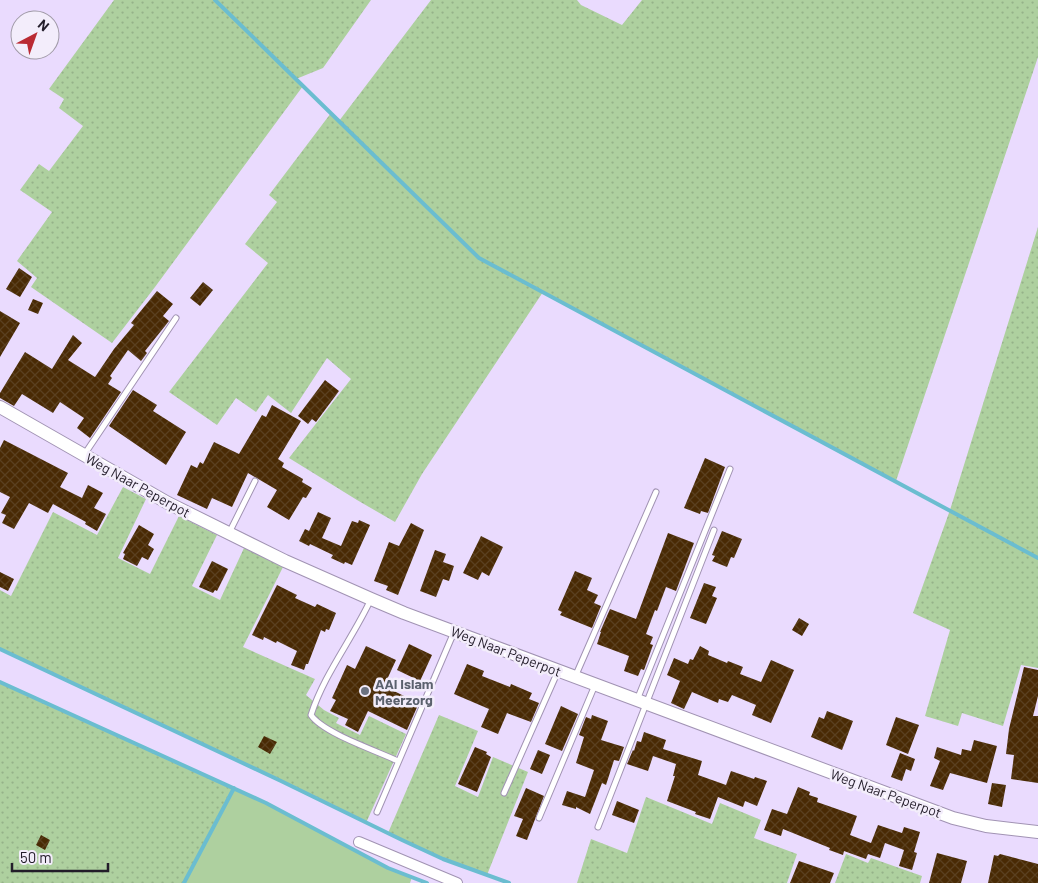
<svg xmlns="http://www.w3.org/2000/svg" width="1038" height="883" viewBox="0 0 1038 883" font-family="Barlow,sans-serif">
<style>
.grass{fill:url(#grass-dots)}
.park{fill:#aed09f}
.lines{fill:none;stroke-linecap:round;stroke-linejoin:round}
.stream{stroke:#6bbdd0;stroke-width:4}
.building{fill:url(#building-cross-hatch)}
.service-casing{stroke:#a193b3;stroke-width:7}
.minor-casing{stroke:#a193b3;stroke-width:12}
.tertiary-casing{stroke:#a193b3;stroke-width:14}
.service{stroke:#fff;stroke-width:5}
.minor{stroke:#fff;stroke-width:10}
.tertiary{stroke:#fff;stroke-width:12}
.worship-dot{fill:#6b7280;stroke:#f3edfb;stroke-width:2}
.labels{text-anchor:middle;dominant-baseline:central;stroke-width:5;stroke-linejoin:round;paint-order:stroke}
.street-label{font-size:14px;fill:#231d2a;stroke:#f3edfb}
.worship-label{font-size:14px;font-weight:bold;fill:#5b616d;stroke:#f3edfb;text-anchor:start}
</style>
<defs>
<pattern id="grass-dots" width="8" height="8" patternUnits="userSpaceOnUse" patternTransform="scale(1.25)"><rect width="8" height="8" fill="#aed09f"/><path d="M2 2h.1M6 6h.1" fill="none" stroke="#95b289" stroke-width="1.8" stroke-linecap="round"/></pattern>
<pattern id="building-cross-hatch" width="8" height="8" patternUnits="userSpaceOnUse" patternTransform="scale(1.25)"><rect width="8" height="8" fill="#492a04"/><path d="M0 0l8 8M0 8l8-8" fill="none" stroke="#5a4020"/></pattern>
</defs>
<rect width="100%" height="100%" fill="#eadbfe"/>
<path class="grass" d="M114 0H371L323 68 296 79 303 86 155 287 112 343 31 287 37 278 17 261 52 212 20 190 39 164 49 171 83 126 59 108 64 99 49 89Z
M431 0H577L581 5 622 25 642 0H1038V57L896 481 543 292 422 474 395 522 357 500 289 458 351 379 327 358 291 413 268 395 256 412 236 398 217 425 169 392 268 263 245 244 277 202 269 195 331 113 339 121Z
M1038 227V668L1021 665 1003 726 962 713 958 726 925 716 950 630 913 613 950 510Z
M123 487 146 499 118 558 150 574 179 516 217 535 192 586 220 600 244 548 283 567 243 647 315 679 306 695 324 710 339 718 336 723 360 735 369 716 406 734 366 823 281 781 0 649V590L11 596 53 512 97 535Z
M0 682 234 788 184 883H0Z
M439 715 478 731 455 786 478 797 493 757 528 772 487 875 443 859 388 833Z
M646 797 712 824 720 803 761 820 754 838 797 854 787 883H577L591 839 627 853Z
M846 854 868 863 871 858 922 876 920 883H835Z"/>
<path class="park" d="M234 788C294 815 350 854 412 877L410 883H184Z"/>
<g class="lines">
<path class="stream" d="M215 0 479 258 1038 558
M0 649 281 781 402 840 443 859 509 883
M0 682 266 803 388 868 427 883
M184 883 234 788"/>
</g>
<path class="building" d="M19 268 32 277 20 297 6 289Z
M203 282 213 290 200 306 190 298Z
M157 291 173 304 163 316 169 321 145 351 147 353 141 361 128 350 110 376 112 378 108 384 121 392 90 438 77 428 84 418 60 402 53 413 22 394 14 406 0 398V393L25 352 52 369 73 335 82 343 68 360 95 377 114 349 134 325 131 323Z
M33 299 43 303 38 314 28 310Z
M0 311 20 323 0 357Z
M325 380 339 391 316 422 312 419 308 424 298 416Z
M133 390 157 405 153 411 186 432 166 465 109 426Z
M272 405 301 421 278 459 284 463 282 467 303 479 302 482 312 488 306 498 303 497 289 520 267 507 277 490 248 473 232 507 212 498 207 509 177 495 191 465 197 468 200 462 203 464 214 442 239 454 262 415 266 417Z
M4 440 68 473 60 487 82 498 88 485 103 493 94 508 106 514 97 531 85 524 86 522 53 504 48 513 29 503 14 529 2 523 6 515 1 513 10 497 0 492V448Z
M705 458 725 467 708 513 701 511 700 514 684 508Z
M318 512 331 518 322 538 341 546 352 521 358 523 359 520 370 525 352 565 345 562 344 564 331 558 333 555 310 544 309 546 299 541 305 529 309 531Z
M411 523 424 530 398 595 386 590 388 586 374 581 389 542 399 546Z
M139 525 154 534 148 545 154 549 148 560 142 557 137 566 123 559 125 554 123 553Z
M722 531 742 539 734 558 731 557 727 567 712 561 715 556 712 555Z
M668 533 694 543 676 591 666 587 657 611 655 610 646 634 653 637 650 644 653 645 644 670 641 669 638 676 624 671 629 656 597 644 601 632H600L610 609 636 619Z
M481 536 503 547 489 576 482 572 478 580 463 573Z
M435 550 446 554 443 562 454 566 449 581 443 579 436 597 420 591Z
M212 561 228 569 217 591 215 590 213 593 199 587Z
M575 571 592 578 587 590 598 595 594 603 601 606 592 628 560 615 562 612 558 610Z
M0 572 14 579 8 591 0 587Z
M704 583 716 587 712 596 717 598 706 624 690 618Z
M277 585 297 595 295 598 315 607 317 604 336 613 329 630 326 629 325 632 321 630 308 664H306L304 670 291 665 297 651 277 641 276 643 264 637 263 640 252 635Z
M799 618 809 624 802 636 792 630Z
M409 644 432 655 420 681 397 670Z
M366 646 396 660 384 686 404 696 403 698 418 705 407 730 368 711 358 732 345 725 348 719 330 711 336 700 332 698 347 665 355 669Z
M700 646 709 651 708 655 727 663 728 661 743 667 740 674 761 682 771 660 794 670 771 723 752 715 756 705 732 695 728 702 719 699 718 703 692 692 684 709 671 703 680 681 667 675 674 658 688 664 690 659 693 660Z
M467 664 484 671 482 676 510 687 511 684 532 693 529 699 539 703 531 722 507 713 498 734 481 727 489 709 454 694Z
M1024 667 1038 670V696L1033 716H1038V783L1011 779 1014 755 1006 754 1009 729Z
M561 706 578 714 562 751 545 744Z
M827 711 853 721 842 750 811 737 819 717 824 719Z
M592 715 608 721 601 740 624 747 619 761 614 760 606 785 602 783 590 814 576 807V809L562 805 567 791 585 797 594 770 576 763 584 737 579 735 586 717 591 719Z
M896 717 919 725 908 754 886 745Z
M644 732 666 740 663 749 702 761 698 775 726 785 731 771 754 779 755 777 767 781 757 806 745 801 743 807 718 797 710 819 695 814 696 812 667 801 675 776H673L676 764 653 756 648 771 627 764 633 750 634 751 637 741 641 742Z
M264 736 277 742 270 754 258 747Z
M974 740 997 746 987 783 950 773 943 790 930 786 940 761 934 758 937 747 961 755 962 749 971 751Z
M475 747 487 752 486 754 491 757 477 792 458 784Z
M538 750 550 755 542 774 530 769Z
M900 753 915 759 911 771 906 769 902 781 891 777Z
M992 783 1006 785 1002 807 988 804Z
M798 787 810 792 809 795 818 798 817 802 857 816 850 835 871 843 878 825 902 833 904 827 920 832 914 852 917 853 912 870 899 866 904 850 885 843 880 858 868 854 866 859 844 851 843 855 832 851 829 850 830 848 783 829 781 836 764 830 772 809 787 814Z
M526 788 544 796 527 840 516 836 523 819 514 816Z
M617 801 639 810 634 823 612 815Z
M41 835 50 840 45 850 36 845Z
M937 853 967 861 961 883H929Z
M1000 854 1038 864V883H988L994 855 998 856Z
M799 861 834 873 830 883H790Z"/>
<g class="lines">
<defs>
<path id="service" d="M84 455 176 318
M229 533 255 481
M371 599C353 638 324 674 311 715 323 733 377 751 398 761
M575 677 656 492
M637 700 730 469
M504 793 558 671
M377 812 454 632
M539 818 595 685
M598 827 714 530"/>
<path id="minor" d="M359 842 457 883"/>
<path id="tertiary" d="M0 407 168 503 285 561 371 599 404 613 953 818 986 826 1038 832"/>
</defs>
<use href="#service" class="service-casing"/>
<use href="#minor" class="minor-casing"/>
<use href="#tertiary" class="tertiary-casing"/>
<use href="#service" class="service"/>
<use href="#minor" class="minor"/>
<use href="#tertiary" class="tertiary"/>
</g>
<circle class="worship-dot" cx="365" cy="691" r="5"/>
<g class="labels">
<g class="street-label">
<text transform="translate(138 485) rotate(29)">Weg Naar Peperpot</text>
<text transform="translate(506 651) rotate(21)">Weg Naar Peperpot</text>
<text transform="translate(886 793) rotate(20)">Weg Naar Peperpot</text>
</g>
<g class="worship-label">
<text x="375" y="683">AAI Islam<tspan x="375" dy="16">Meerzorg</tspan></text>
</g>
</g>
<g transform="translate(35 35) rotate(41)"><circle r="24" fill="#f3edfb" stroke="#a09aa7"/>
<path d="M0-4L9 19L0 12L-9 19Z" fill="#ba2a33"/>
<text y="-8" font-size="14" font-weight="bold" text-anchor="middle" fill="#231d2a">N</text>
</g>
<path d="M12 863v8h96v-8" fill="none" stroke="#231d2a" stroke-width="2.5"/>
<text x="20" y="863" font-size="15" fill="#231d2a" stroke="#f3edfb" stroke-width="4" paint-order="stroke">50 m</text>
</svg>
